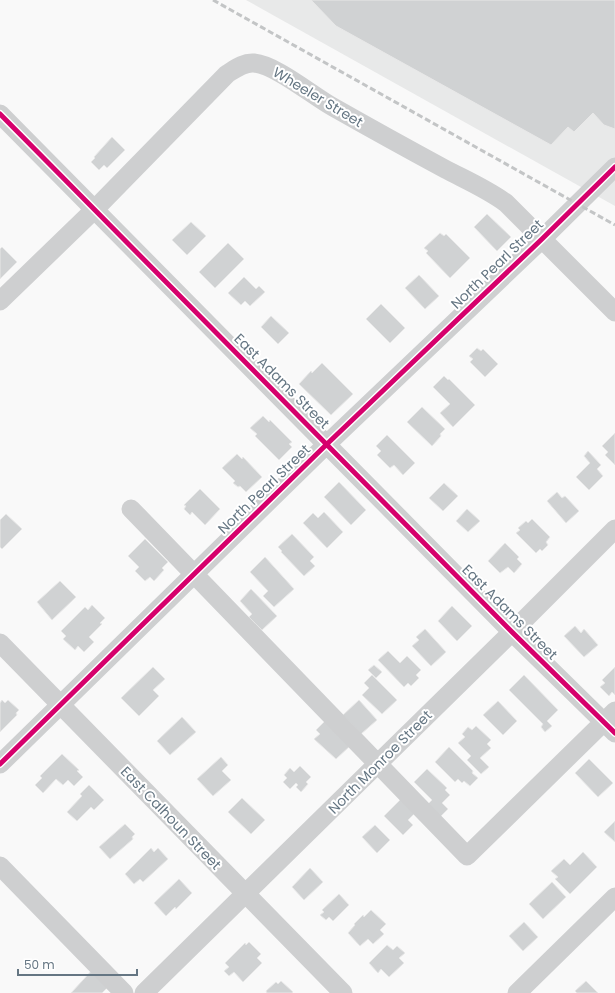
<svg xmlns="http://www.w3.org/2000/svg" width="615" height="993" viewBox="0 0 615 993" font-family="Poppins,sans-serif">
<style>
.built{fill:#e8e9e9}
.building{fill:#d0d2d3;stroke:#e8e8e8}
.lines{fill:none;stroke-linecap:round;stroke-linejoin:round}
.minor{stroke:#cecfd0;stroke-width:19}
.rail{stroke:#c3c5c6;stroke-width:3;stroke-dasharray:6 3;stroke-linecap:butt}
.cycleway-casing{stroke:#fff;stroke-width:8}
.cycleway{stroke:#d6006c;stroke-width:5}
.labels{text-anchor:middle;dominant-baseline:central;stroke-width:4;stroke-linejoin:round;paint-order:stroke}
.street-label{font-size:14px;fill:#657683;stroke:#fff}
</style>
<rect width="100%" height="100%" fill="#f9f9f9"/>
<path class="built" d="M246 0H615V206Z"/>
<path class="building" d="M311 0H615V129L604 125 593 113 574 132 568 127 551 145 336 26Z
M112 137 125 150 107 168 104 165 99 170 91 162 95 158 94 157Z
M487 214 511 237 497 251 474 227Z
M191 222 206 236 187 255 172 240Z
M440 233 444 236 446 234 470 258 450 278 426 253 428 251 424 248Z
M228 243 244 259 215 288 199 272Z
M2 247 17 262 0 279V249Z
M419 275 439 296 425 309 405 288Z
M244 277 256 289 259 286 265 292 250 306 245 301 241 305 228 293Z
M381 304 405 328 390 343 366 319Z
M271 316 289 333 278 344 261 327Z
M477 348 481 351 483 349 498 364 485 377 470 362 473 359 469 356Z
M322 363 353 394 331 415 299 384 311 371 312 373Z
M444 376 448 380 449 379 475 405 453 427 440 413 450 404 433 387Z
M422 407 445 429 440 434 441 436 432 446 407 422Z
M263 416 269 422 270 420 292 442 289 444 292 447 279 460 255 436 257 434 250 428Z
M615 433V465L605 455 608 452 602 446Z
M387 435 415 463 403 475 394 465 390 468 377 455 381 451 376 446Z
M588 451 601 465 597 469 603 476 589 490 576 477 590 463 584 456Z
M237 454 242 459 243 457 262 477 246 492 240 486 238 487 233 483 235 481 222 468Z
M339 482 366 510 351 525 324 497Z
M444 483 458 496 443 511 429 498Z
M200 489 220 509 205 525 192 512 190 515 184 509 186 506 184 505Z
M557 492 562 498 565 496 579 511 566 523 547 501Z
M467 509 480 521 468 532 456 521Z
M324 512 343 532 327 548 303 523 313 513 318 518Z
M6 514 22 529 2 549 0 547V520Z
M532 519 550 537 546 542 548 545 542 551 540 549 536 553 516 533 520 530 518 528 526 521 528 523Z
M292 534 314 557 310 561 315 566 304 576 281 552 282 551 278 547Z
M145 539 168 562 162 568 164 570 154 581 150 577 145 581 135 571 139 567 128 556Z
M505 543 519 557 517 559 522 564 514 573 508 567 500 573 488 561Z
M265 557 294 589 274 607 263 596 268 591 250 572Z
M60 581 76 597 52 620 37 602Z
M251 589 277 616 262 630 249 617 252 614 240 601Z
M92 605 105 618 100 623 102 624 89 637 94 642 84 652 78 646 75 650 63 639 66 636 61 631 85 607 88 610Z
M452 606 472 626 457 641 438 621Z
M575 626 581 633 584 629 598 645 584 657 564 636Z
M425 629 446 652 431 666 412 646 419 640 416 637Z
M388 651 400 663 407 656 421 670 416 675 419 678 411 686 408 683 404 687 378 660Z
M374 665 382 672 376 678 368 670Z
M153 667 165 679 153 690 159 696 139 716 121 698Z
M615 667V695L612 692 609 696 600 687 605 683 602 680Z
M372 675 397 700 382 714 362 695 369 688 364 683Z
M524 675 558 710 547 721 552 726 545 732 541 727 543 724 509 690Z
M2 700 5 703 8 700 19 710 16 713 17 715 0 732V703Z
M359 700 377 720 361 734 343 715Z
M498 701 517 721 503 735 483 715Z
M182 717 196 732 170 755 157 741Z
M325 721 350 746 336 759 314 739 320 734 316 730Z
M476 726 491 740 487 744 491 748 480 758 489 767 481 774 467 760 471 756 458 743 465 737 462 734 468 727 472 730Z
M449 747 473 771 472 773 478 778 470 786 464 781 462 783 458 779 455 782 435 762Z
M62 754 79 770 77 771 83 777 74 786 68 780 63 785 56 779 43 793 35 785 42 778 40 776Z
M221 757 228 765 222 771 231 780 213 796 197 779Z
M589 759 613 783 598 797 575 773Z
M300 766 311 777 306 782 308 784 301 792 296 787 298 785 296 783 290 789 283 782 287 778 284 775 290 768 294 772Z
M427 769 447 788 445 790 450 795 442 803 448 809 439 818 427 805 432 800 414 782Z
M89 785 104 800 94 810 91 807 77 821 67 812 82 796 80 794Z
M242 798 265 820 251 834 228 812Z
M402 798 416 812 408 820 413 825 403 835 384 816Z
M615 821V842L604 832Z
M125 824 135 834 132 837 133 839 110 859 99 847Z
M375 825 390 840 377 853 362 837Z
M151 848 154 852 158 848 168 859 143 882 140 879 134 884 125 874Z
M583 852 597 867 570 894 555 879 558 877 551 871 564 859 570 865Z
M310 868 323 882 304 900 292 887Z
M179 879 192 893 176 909 175 907 166 916 154 903Z
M552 882 566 897 543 919 529 904Z
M339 894 349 905 333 921 329 917 326 920 320 915 324 912 322 910Z
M371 910 386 924 380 930 384 934 373 944 368 939 360 946 348 933 355 925 354 924 363 915 364 917Z
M524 922 538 937 523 951 509 936Z
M249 942 261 954 257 958 262 963 243 982 234 972 229 976 224 971 229 967 225 963 245 943 246 945Z
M387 945 393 950 397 946 405 953 399 958 404 963 389 977 381 969 378 973 369 963Z
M94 968 110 985 102 993H71Z
M281 981 293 992 292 993H267L266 991 276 982 278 984Z
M586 981 598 993H577L575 991Z"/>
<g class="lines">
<path class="minor" d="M0 114 512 632 615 733
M0 301 95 209 227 74C235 69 244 62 254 63 276 65 313 96 333 107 370 128 408 149 445 169 466 180 487 189 506 203L615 312
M131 509 467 856 615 711
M0 643 343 993
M0 764 327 444 542 239 615 167
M0 866 124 993
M144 993 512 632 615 529
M517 993 615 897"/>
<path class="rail" d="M213 0 615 225"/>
<defs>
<path id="cycleway" d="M0 114 512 632 615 733
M0 764 327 444 542 239 615 167"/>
</defs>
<use href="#cycleway" class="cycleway-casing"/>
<use href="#cycleway" class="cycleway"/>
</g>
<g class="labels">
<g class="street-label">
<text transform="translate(318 97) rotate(31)">Wheeler Street</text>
<text transform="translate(497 264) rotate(-44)">North Pearl Street</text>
<text transform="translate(282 381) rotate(45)">East Adams Street</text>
<text transform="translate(264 489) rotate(-44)">North Pearl Street</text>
<text transform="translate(510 612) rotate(45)">East Adams Street</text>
<text transform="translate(380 762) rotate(-45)">North Monroe Street</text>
<text transform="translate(171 818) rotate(46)">East Calhoun Street</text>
</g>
</g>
<path d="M18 969v6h119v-6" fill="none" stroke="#657683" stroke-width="2"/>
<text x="24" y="969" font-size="12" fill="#657683" stroke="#ffffff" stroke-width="3" paint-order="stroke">50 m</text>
</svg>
